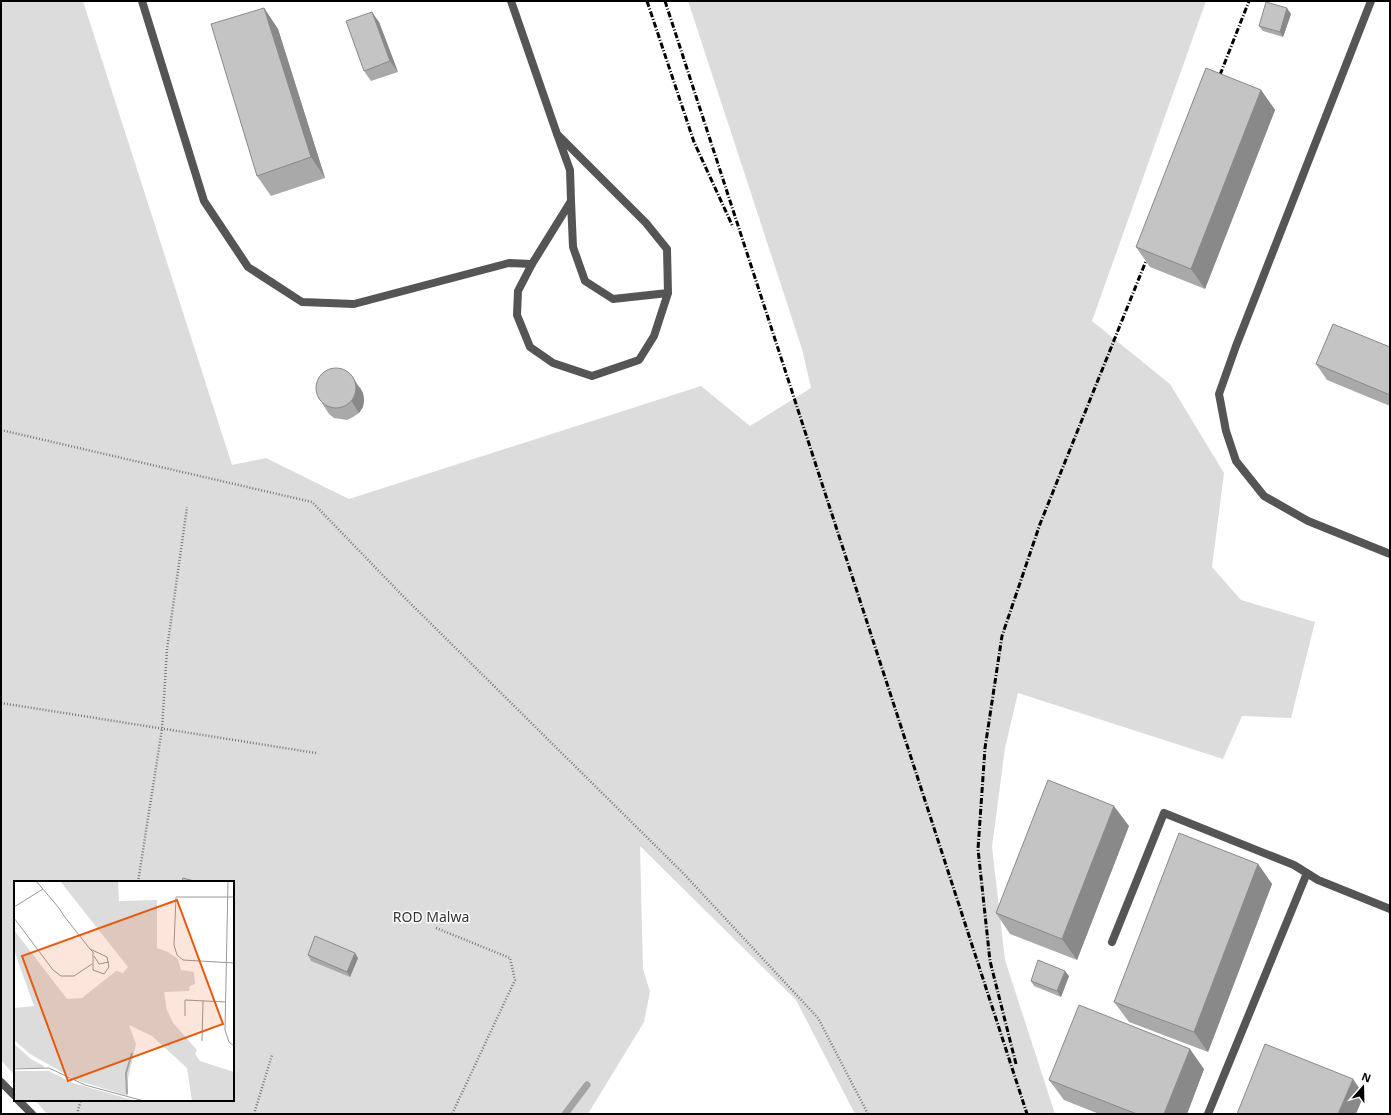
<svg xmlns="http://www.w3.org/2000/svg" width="1391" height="1115" viewBox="0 0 1391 1115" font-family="'Noto Sans',sans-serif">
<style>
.green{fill:#dcdcdc}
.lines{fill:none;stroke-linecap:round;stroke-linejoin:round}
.stream{stroke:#a3a3a3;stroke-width:7}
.path{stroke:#777;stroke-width:2.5;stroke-dasharray:1 2;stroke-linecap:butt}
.lane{stroke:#555;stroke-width:8}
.street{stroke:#555;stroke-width:8}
.rail{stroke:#000;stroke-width:3;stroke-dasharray:6 2 1 2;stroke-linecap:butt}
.wall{fill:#a9a9a9}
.shaded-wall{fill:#898989}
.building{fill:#c4c4c4;stroke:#898989}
.labels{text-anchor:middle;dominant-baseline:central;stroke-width:3;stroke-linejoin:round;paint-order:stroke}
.park-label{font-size:14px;fill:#333;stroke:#fff}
.inset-river{fill:none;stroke:#a3a3a3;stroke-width:2}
.inset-road{fill:none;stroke:#999;stroke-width:1}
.view{fill:#e8590c;fill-opacity:0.15;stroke:#e8590c;stroke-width:2}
.inset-edge{fill:none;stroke:#000;stroke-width:2}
</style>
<rect width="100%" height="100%" fill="#fff"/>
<path class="green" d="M1 1H83L232 465 266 458 349 499 701 386 750 426 811 388 802 349 688 1H1206L1092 321 1170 384 1224 473 1212 567 1241 600 1315 622 1291 718 1242 716 1223 759 1018 693 1005 748 992 847 1005 960 1055 1114H855L796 1000 640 846 643 969 650 992 644 1022 588 1114H47L35 1100H233V882H15V1076L1 1060Z"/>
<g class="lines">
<path class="stream" d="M565 1114 587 1085"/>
<path class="path" d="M1 430 312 502 401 594 683 873 818 1018 868 1114
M1 703 316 753
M138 882 162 729 167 649 187 507
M436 928 510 958 515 980 452 1114
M77 1114 81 1100
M254 1114 272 1055"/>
<path class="lane" d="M142 1 204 201 248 267 302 302 354 304 509 263 532 264
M511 1 557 134 570 170 571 201 532 264 518 291 517 315 530 347 553 363 592 376 639 360 654 336 668 293 667 249 646 223 557 134
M571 201 573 247 585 281 613 299 668 293
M1112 942 1164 813 1294 865 1318 880 1390 909
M1208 1114 1307 873"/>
<path class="street" d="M1371 1 1236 346 1219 394 1226 431 1236 461 1264 496 1308 521 1390 554
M1 1082 15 1096
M18 1100 32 1114"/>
<path class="rail" d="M647 1 694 142 733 227
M665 1 1027 1114
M1216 85 1249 1
M1016 1064 990 961 978 849 985 748 1002 636 1040 524 1150 251"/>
</g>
<path class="wall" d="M264 8 278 29 325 178 271 196 257 176Z
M1291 14 1283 37 1263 31 1259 26Z
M379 22 398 72 371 81 364 71Z
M1261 90 1275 110 1205 289 1150 267 1136 247Z
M1390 347V406L1327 380 1316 364Z
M360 387 363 393 364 400 363 407 359 413 353 417 347 420 341 419 334 418 329 414 322 403Z
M1129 826 1077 960 1010 934 996 913Z
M1258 864 1272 884 1208 1052 1129 1022 1114 1002Z
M308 955 358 958 350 977 311 961Z
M1069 976 1061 997 1034 986 1031 981Z
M1204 1069 1187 1114H1099L1064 1100 1049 1080Z"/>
<path class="shaded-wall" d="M264 8 278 29 325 178 311 157Z
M1287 8 1291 14 1283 37 1280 32Z
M372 12 379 22 398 72 390 61Z
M1261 90 1275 110 1205 289 1191 269Z
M352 376 363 393 364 400 363 407 359 413 352 402Z
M1114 806 1129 826 1077 960 1062 939Z
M1258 864 1272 884 1208 1052 1194 1032Z
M355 953 358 958 350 977 347 972Z
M1065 971 1069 976 1061 997 1057 991Z
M1190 1049 1204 1069 1187 1114H1164Z
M1353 1079 1364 1095 1356 1114H1338Z"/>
<path class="building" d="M1266 2 1287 8 1280 32 1259 26Z
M264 8 311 157 257 176 211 24Z
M372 12 390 61 364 71 346 21Z
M1206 68 1261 90 1191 269 1136 247Z
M1333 324 1390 347V395L1316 364Z
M316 388a20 20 0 1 1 40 0a20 20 0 1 1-40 0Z
M1048 780 1114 806 1062 939 996 913Z
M1179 833 1258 864 1194 1032 1114 1002Z
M183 878 198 882H182Z
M315 936 355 953 347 972 308 955Z
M1038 960 1065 971 1057 991 1031 981Z
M1079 1005 1190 1049 1164 1114H1137L1049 1080Z
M1265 1044 1353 1079 1338 1114H1237Z"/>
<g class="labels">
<g class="park-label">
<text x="431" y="916">ROD Malwa</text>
</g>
</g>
<g transform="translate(14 881)">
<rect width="220" height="220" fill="#fff"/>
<path d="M46 0H104L105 20 143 19V67L154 71 164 78 167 89 180 91 181 103 176 105 175 110 150 111 153 129 159 142 183 169 181 173 186 180 220 191V220H178L173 187 138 155 115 144 122 163 114 198V215L62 199 16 173 0 159V127L20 125 0 69V49L53 118 68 117 102 90 109 92 114 86ZM0 163 17 178 30 185 29 187H0ZM0 190H35L59 202 122 220H0Z" fill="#dcdcdc"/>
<path class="inset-river" d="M113 213 112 192 118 172"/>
<path class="inset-road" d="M22 0 45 27 50 35 76 68 79 71V89L90 93 95 86 93 76 76 68M214 0 211 149 215 161 220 165M220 16H162L160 64 163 74 169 79 220 82M0 26 29 8M0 37 39 89 47 95H60L78 83M80 75 85 83 95 81M171 135V119L212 121M188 160 189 120M0 188 35 187 71 204 130 220"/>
<path class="view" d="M163 19 209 143 54 200 8 75Z"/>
<rect width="220" height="220" class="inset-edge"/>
</g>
<rect width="1391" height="1115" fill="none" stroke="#000000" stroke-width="4"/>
<g transform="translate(1363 1087) rotate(20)" stroke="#ffffff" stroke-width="3" paint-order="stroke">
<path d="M0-3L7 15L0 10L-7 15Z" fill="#000000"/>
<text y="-6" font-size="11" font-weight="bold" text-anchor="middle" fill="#000000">N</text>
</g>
</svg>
